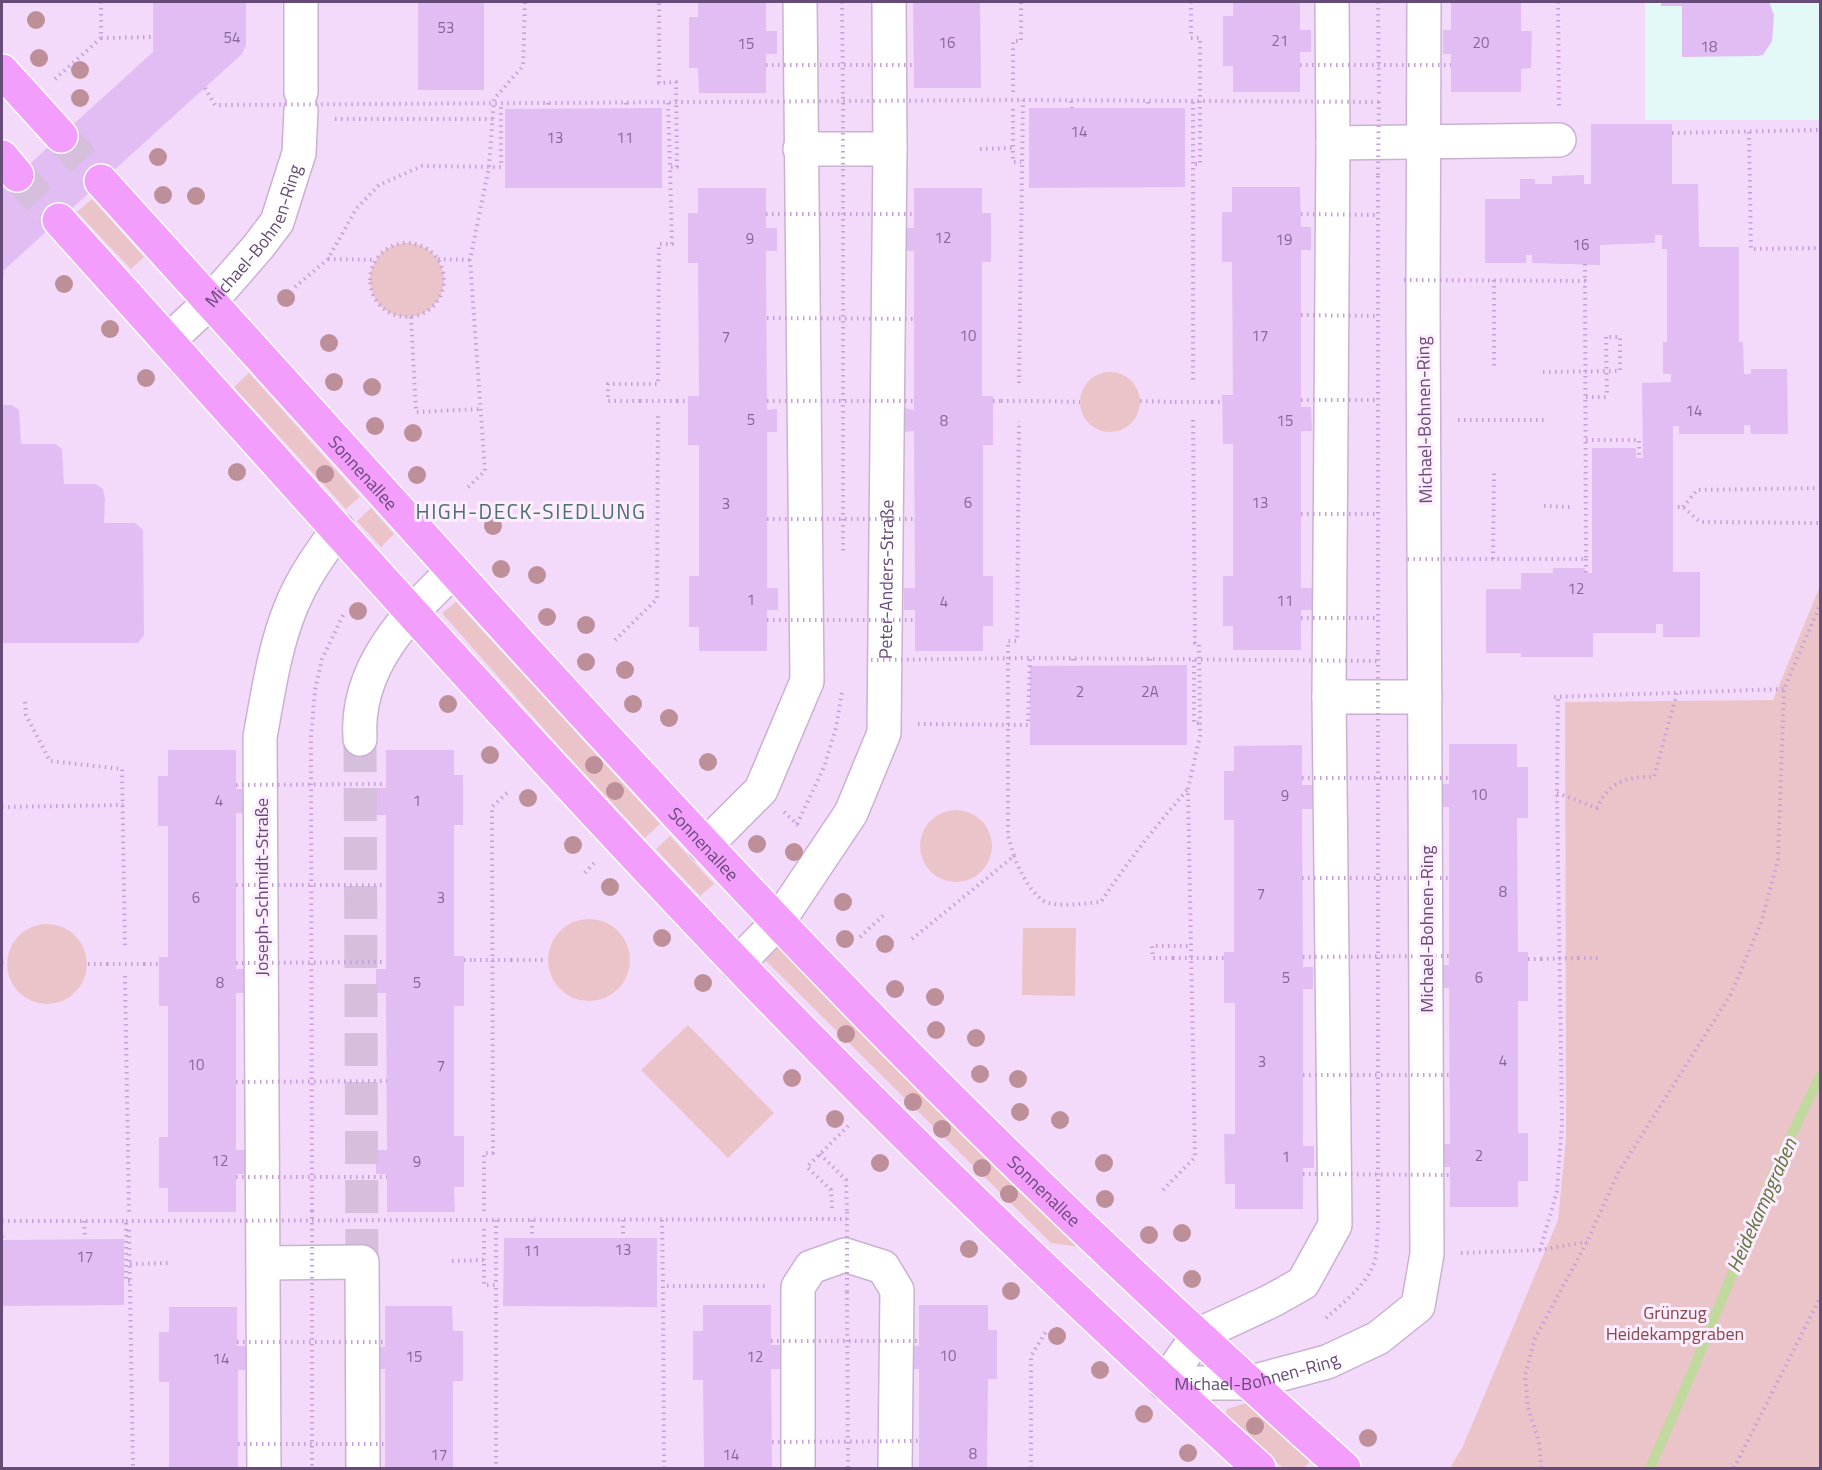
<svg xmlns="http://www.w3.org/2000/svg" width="1822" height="1470" viewBox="0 0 1822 1470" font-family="'Titillium Web',sans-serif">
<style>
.residential{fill:#f4dafa}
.education{fill:#e2f9f7}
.green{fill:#ebc4c9}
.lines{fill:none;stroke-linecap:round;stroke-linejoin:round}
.stream{stroke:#c1d99f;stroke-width:10}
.building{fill:#e1bdf3}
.minor-tunnel{stroke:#d5bfdc;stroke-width:33;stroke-dasharray:33 16;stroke-linecap:butt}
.major-tunnel{stroke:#d5bfdc;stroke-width:33;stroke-dasharray:33 16;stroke-linecap:butt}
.minor-casing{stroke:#cab1d4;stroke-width:36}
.major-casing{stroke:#fff;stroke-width:36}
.path{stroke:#c5a0d8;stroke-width:4;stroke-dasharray:1.5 4.5;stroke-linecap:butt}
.minor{stroke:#fff;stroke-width:33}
.major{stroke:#f39dfc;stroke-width:33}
.path-bridge{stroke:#c5a0d8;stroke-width:4;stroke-dasharray:1.5 4.5;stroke-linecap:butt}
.tree{fill:#bc8f99}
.labels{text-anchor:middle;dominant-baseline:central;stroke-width:6;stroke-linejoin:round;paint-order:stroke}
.number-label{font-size:15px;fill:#856796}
.street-label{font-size:18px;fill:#664a77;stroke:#fdedff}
.park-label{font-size:18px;fill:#894748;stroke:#fdedff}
.water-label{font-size:20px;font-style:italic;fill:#5b753a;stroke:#fdedff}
.quarter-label{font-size:21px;letter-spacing:1.5px;fill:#4c716f;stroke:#fdedff}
</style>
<rect width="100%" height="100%" fill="#fae6fd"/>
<path class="residential" d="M2 2H1820V586L1773 700 1565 703 1566 1137 1558 1221 1463 1446 1450 1468H2Z"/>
<path class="education" d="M1645 2H1820V120H1645Z"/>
<path class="green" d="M92 199 144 257 131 269 77 212Z
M370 280a37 37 0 1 1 74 0a37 37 0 1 1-74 0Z
M1080 402a30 30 0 1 1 60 0a30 30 0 1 1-60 0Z
M249 373 360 497 346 509 234 387Z
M371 508 394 534 381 547 357 521Z
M1820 586V1468H1450L1463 1446 1558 1220 1566 1137 1565 702 1773 700Z
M456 602 660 824 645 838 560 747 442 613Z
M920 846a36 36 0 1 1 72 0a36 36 0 1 1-72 0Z
M670 836 714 884 700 896 656 849Z
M548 960a41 41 0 1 1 82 0a41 41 0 1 1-82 0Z
M7 964a40 40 0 1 1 80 0a40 40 0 1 1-80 0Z
M1023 928H1076L1075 996 1022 995Z
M781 945 1080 1247 1051 1243 765 960Z
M688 1025 774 1113 728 1158 641 1070Z
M1246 1403 1250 1404 1312 1459 1304 1468H1283L1227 1418 1225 1415 1227 1409Z"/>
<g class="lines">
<path class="stream" d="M1650 1468 1690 1377 1776 1167 1820 1076"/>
</g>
<path class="building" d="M153 2H246V45L242 54 3 271 4 273 2 281V189L153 52Z
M418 2H484V90H418Z
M698 2H766V31H777V54H766V93H699L698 68H689V17H698Z
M913 2H980L981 88H914Z
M1233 2H1300V30H1311V52H1300V92H1233V66H1223V16H1233Z
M1451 2H1521V31H1532L1531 68 1521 69V92H1451V54H1443V30H1451Z
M1661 2H1769L1774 15 1772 41 1763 55 1757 56 1682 57V6H1661Z
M662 108V188H505V109Z
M1029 108H1185V187L1029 188Z
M1591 124H1672V184H1698L1699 247H1739V342H1743L1744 374H1751V369H1787L1788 434H1751L1750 425H1744V434H1679V426H1673V572H1700V637H1663V624H1656V633H1593V657H1521V653H1486V589H1521V573H1553V568H1585V573H1592V448H1636V458H1643L1642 383 1671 382V374H1663V342H1667V249H1662V235H1655V243L1600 245V265L1532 263V255H1526V263H1485V199H1520V179H1535V184H1552V176L1584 175V184H1591Z
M1232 187H1300L1301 227H1311V250H1301V407H1311L1312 431H1301V588H1312V610H1301V650H1233V626H1223V576H1233V444H1223L1222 395H1233L1232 262H1222V212H1232Z
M698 188H766V228H777V251H766L767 410 777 409V432H767V588H778V610H767V651H699V627H689V576H699V445H688V396H699L698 263H688V213H698Z
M914 188H982V213H991V262H982V396H993V445H983V576H993V626H983V651H915V610H904V588H915L914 431 904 432V408L914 410V251H903V228H914Z
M2 405H12L19 410 21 444H55L62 449 64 484H96L103 489 105 499 104 523H135L143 530 144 635 138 643H2Z
M1187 665V745H1030V666Z
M1449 744H1517V767H1528V818H1517L1518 952H1528V1001H1518V1133H1528V1181H1518V1207H1450V1167H1439V1144H1450L1449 988H1439V965H1449V807H1439V784H1449Z
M1302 745V785H1313V809H1302L1303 967H1313V989H1303V1146H1314V1168H1303V1209H1235V1184H1225L1224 1134H1235V1003H1224V952H1234V820H1224V771H1234V746Z
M168 750H236V789H246V813H236V969H246V993H236V1150H247V1174H236V1212H168V1188H159V1137H168V1006H159V957H168V826H158V776H168Z
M386 750H454V775H463V825H454V956H464V1006H454V1136H464V1187H454L455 1212H387V1174H376V1150H387L386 993H376V969H386V815H376V788H386Z
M504 1238H657V1307L503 1306Z
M124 1239V1305L2 1306V1240Z
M703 1305H771V1345H782V1369H771L772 1468H704L703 1380H693V1331H703Z
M919 1305H988V1330H997V1379H988L987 1468H919V1369H908V1346H919Z
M385 1306H452L453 1331H463V1381H453V1468H385V1369H374V1347H385Z
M169 1307H237V1346H248V1370H238V1468H169V1382H159V1332H169Z"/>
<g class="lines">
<path class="minor-tunnel" d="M360 739 362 1262"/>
<path class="major-tunnel" d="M61 136 101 181
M17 175 59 220"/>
<defs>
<g id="minor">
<path d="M301 2V92"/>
<path d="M1333 143 1559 140"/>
<path d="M800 149H890"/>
<path id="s1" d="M168 341 210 302 258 247 277 222 299 153 301 110"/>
<path d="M1329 697H1425"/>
<path d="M360 739C355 668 406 616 453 571"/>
<path d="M705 846 761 790 807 681 800 2"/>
<path id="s2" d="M737 964 778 922 851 813 884 733 890 149 889 2"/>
<path d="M263 1263 362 1262 363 1468"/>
<path id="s3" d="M1165 1383H1248L1327 1362 1378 1338 1418 1306 1427 1254 1423 302 1424 2"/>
<path d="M1165 1383 1198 1335 1271 1301 1303 1283 1335 1225 1329 697 1333 143 1332 2"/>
<path d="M264 1468 260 737C268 694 274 648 291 607 302 579 320 554 338 529"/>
<path d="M798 1468V1287L811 1267 845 1255 883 1267 897 1290 895 1468"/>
</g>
<g id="major">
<path d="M2 71 61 136"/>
<path d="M2 157 17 175"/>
<path id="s4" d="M101 181C243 340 386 498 530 655 629 763 729 872 831 977 995 1148 1168 1311 1344 1468"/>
<path d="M59 220C282 468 503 718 734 960 902 1136 1079 1305 1259 1468"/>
</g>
</defs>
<use href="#minor" class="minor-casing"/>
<use href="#major" class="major-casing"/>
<path class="path" d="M842 2 843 97
M1191 2V38H1200V164H1192
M1378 2 1379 98
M1558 2 1559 107
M101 38 153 37
M55 79 101 38V2
M1013 92V41H1021V2
M1071 101 1072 108
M1148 102V108
M1193 102V384
M548 103V109
M626 103V109
M668 103 670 167
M1013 109V162H1021
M335 119H493
M1749 132 1751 249 1820 248
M1672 133 1820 130
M980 149 1013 148
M1378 176V653
M843 183V553
M370 280a37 37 0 1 1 74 0a37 37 0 1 1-74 0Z
M328 259 376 260
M438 259 470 260
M1585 264V281
M1494 280V369
M295 287 328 259 356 209 379 185 422 166 501 167V103
M411 317 416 412 481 409
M1543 372 1620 371V337H1606
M1019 383 1023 100
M1586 397H1607
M640 401H608V384H658L659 244H672L670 167H677L676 82 659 83V2
M677 401H688
M993 401H1001
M1037 401 1080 402
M1140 401 1175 402
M1212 402H1223
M1458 420H1544
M1586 440H1639V458
M468 487 485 471 470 260 489 167 494 99 523 66 525 2
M1544 506 1570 507
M1678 507H1683L1700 522 1820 523
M1683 507 1697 490 1820 488
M1493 559 1494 472
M1586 559V573
M615 640 657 599 658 415
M1073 659V665
M1150 659V665
M1194 660V723H1200
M1554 697 1784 689
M25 702 26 715 50 761 122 769 125 949
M918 724 1028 725 1030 658
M1557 793 1597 808C1608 782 1627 776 1654 777L1677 693
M2 807 123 805
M784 812 799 826
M797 824 824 767 836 728 842 692
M1014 856C1019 870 1034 900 1049 903 1066 907 1085 903 1101 902 1127 862 1156 826 1187 790
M585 873 594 863
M860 937 886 913
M912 939 1014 856 1008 836V641H1017L1019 421
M1173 958H1153L1152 946H1191
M1210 958H1224
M1578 958H1600
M1528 959H1541
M464 960H474
M511 960H547
M2 963H6
M88 964H107
M144 964H159
M125 976 129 1214
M820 1154 846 1180 847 1212
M1163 1190 1195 1157 1188 789 1200 736V723L1199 644 1195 643 1193 419
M832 1208 831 1190 807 1167 849 1125
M312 1211 311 737 315 690 322 659 345 611
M484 1211V1153H493L492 807 508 792
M496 1220V1285
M532 1220V1238
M623 1220V1238
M662 1220 663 1285
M2 1221H126V1281H130
M84 1221 85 1239
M484 1229V1260
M129 1230 133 1468
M2 1236V1240
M1540 1250 1557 1191 1562 1123 1557 793 1558 697
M1461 1253 1540 1250 1587 1242
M452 1261 484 1260V1285H496V1468
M130 1264 170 1263
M847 1292 848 1468
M312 1296V1468
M1326 1318C1344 1302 1368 1284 1375 1260 1377 1250 1377 1238 1378 1227V733
M664 1468 663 1286H765
M1031 1468V1356L1047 1330
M1541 1468 1539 1442 1528 1407 1525 1376 1535 1338 1587 1242 1618 1173 1731 994 1762 920 1778 859 1784 689 1820 605
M1734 1468 1820 1298"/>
<use href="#minor" class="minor"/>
<use href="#major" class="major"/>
<path class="path-bridge" d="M766 65H914
M1300 65H1451
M205 88 215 105 1023 100 1379 102
M843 97V178
M1378 175 1379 98
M766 214H914
M1301 214 1378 215
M1404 280 1585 281 1586 559H1405
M1301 315 1378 316
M767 318 914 319
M1606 337 1607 397
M1301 400H1378
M640 401H677
M767 401H914
M1001 401H1037
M1175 402H1212
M1301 514H1378
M767 519H914
M1301 618H1378
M767 620H915
M1378 653V733
M871 660 1030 658 1378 661
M1302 778H1449
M236 785 386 784
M1302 878H1449
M236 885H386
M1303 957 1449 956
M1173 958H1210
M1541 959 1578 958
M474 960H511
M236 963 386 962
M107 964H144
M1303 1075H1450
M236 1082 387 1081
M1303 1174 1450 1175
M236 1177H387
M312 1211V1295
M847 1212V1292
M126 1221 847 1219
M771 1341H919
M237 1342H385
M772 1442 919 1441
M238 1444H385"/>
</g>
<g class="tree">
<circle cx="36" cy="20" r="9"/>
<circle cx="39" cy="58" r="9"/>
<circle cx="80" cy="70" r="9"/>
<circle cx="80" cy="98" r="9"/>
<circle cx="158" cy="157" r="9"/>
<circle cx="163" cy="195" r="9"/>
<circle cx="196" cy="196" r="9"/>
<circle cx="64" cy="284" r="9"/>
<circle cx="286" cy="298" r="9"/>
<circle cx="110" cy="329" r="9"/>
<circle cx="329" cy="343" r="9"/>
<circle cx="146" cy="378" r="9"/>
<circle cx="334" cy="382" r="9"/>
<circle cx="372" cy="387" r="9"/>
<circle cx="375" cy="426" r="9"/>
<circle cx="413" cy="433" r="9"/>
<circle cx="237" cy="472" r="9"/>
<circle cx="325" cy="474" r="9"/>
<circle cx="417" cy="475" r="9"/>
<circle cx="493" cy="526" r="9"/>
<circle cx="501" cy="569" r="9"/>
<circle cx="537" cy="575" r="9"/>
<circle cx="358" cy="611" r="9"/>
<circle cx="547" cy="617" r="9"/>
<circle cx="586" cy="625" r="9"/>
<circle cx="586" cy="662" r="9"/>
<circle cx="625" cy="670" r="9"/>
<circle cx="448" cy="704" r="9"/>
<circle cx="633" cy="704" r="9"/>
<circle cx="669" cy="718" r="9"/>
<circle cx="490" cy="755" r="9"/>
<circle cx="708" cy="762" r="9"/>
<circle cx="594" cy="765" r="9"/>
<circle cx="615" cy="791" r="9"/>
<circle cx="528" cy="798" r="9"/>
<circle cx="757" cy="844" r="9"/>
<circle cx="573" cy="845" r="9"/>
<circle cx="794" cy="852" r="9"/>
<circle cx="610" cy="887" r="9"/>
<circle cx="843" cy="902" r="9"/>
<circle cx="662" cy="938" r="9"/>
<circle cx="845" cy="939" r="9"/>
<circle cx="885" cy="944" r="9"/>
<circle cx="703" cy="983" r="9"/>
<circle cx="895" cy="989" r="9"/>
<circle cx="935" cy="997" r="9"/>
<circle cx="936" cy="1030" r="9"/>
<circle cx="846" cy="1034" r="9"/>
<circle cx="976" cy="1038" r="9"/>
<circle cx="980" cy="1074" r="9"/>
<circle cx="792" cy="1078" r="9"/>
<circle cx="1018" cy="1079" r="9"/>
<circle cx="913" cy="1102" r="9"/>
<circle cx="1020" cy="1112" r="9"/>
<circle cx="835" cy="1119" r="9"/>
<circle cx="1060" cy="1120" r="9"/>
<circle cx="942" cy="1129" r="9"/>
<circle cx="880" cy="1163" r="9"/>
<circle cx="1104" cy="1163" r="9"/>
<circle cx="982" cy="1168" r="9"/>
<circle cx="1009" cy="1194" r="9"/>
<circle cx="1105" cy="1199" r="9"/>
<circle cx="1182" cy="1233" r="9"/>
<circle cx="1149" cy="1235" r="9"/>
<circle cx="969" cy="1249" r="9"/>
<circle cx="1192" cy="1279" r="9"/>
<circle cx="1011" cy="1291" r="9"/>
<circle cx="1057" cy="1336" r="9"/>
<circle cx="1100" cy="1370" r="9"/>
<circle cx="1144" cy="1414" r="9"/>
<circle cx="1255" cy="1426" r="9"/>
<circle cx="1368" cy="1438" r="9"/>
<circle cx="1188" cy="1453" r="9"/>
</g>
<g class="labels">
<g class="number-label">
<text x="446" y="27">53</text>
<text x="232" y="37">54</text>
<text x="1280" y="40">21</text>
<text x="947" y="42">16</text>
<text x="1481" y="42">20</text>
<text x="746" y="43">15</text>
<text x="1709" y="46">18</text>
<text x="1079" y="131">14</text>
<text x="555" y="137">13</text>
<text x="625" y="137">11</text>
<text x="943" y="237">12</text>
<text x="750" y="238">9</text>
<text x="1284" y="239">19</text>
<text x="1581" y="244">16</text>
<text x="968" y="335">10</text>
<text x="1260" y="335">17</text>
<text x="726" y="336">7</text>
<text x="1694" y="410">14</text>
<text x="751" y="419">5</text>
<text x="944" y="420">8</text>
<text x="1285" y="420">15</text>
<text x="968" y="502">6</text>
<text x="1260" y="502">13</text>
<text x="726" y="503">3</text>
<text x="1576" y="588">12</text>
<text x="751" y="599">1</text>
<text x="1285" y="600">11</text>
<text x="944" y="601">4</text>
<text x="1080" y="691">2</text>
<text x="1150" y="691">2A</text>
<text x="1479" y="794">10</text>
<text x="1285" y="795">9</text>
<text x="219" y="800">4</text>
<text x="417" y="800">1</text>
<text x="1503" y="891">8</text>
<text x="1261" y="893">7</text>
<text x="196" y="897">6</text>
<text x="441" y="897">3</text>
<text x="1286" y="977">5</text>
<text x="1479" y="977">6</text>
<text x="220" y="982">8</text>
<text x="417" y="982">5</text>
<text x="1503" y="1060">4</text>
<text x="1262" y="1061">3</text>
<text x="196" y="1064">10</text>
<text x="441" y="1065">7</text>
<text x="1479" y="1155">2</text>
<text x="1286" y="1156">1</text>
<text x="220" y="1160">12</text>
<text x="417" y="1161">9</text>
<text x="623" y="1249">13</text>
<text x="532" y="1250">11</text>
<text x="85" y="1256">17</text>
<text x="948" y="1355">10</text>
<text x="414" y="1356">15</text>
<text x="755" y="1356">12</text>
<text x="221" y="1358">14</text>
<text x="973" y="1453">8</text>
<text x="439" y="1454">17</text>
<text x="731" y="1454">14</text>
</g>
<g class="street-label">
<text stroke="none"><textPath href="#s1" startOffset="138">Michael-Bohnen-Ring</textPath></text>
<text transform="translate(1424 420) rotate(-91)">Michael-Bohnen-Ring</text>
<text stroke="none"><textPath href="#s4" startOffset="392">Sonnenallee</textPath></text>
<text stroke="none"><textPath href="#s2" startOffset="430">Peter-Anders-Straße</textPath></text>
<text stroke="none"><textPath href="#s4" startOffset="896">Sonnenallee</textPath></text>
<text transform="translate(261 887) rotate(-90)">Joseph-Schmidt-Straße</text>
<text transform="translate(1426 929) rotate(-90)">Michael-Bohnen-Ring</text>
<text stroke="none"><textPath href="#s4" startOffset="1382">Sonnenallee</textPath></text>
<text stroke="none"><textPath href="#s3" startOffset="93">Michael-Bohnen-Ring</textPath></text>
</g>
<g class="park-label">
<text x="1675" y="1312">Grünzug<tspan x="1675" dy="21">Heidekampgraben</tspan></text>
</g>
<g class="water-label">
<text transform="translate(1761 1205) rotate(-66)">Heidekampgraben</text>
</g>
<g class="quarter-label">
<text x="531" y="511">HIGH-DECK-SIEDLUNG</text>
</g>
</g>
<rect width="1822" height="1470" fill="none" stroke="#664a77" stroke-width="6"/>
</svg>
